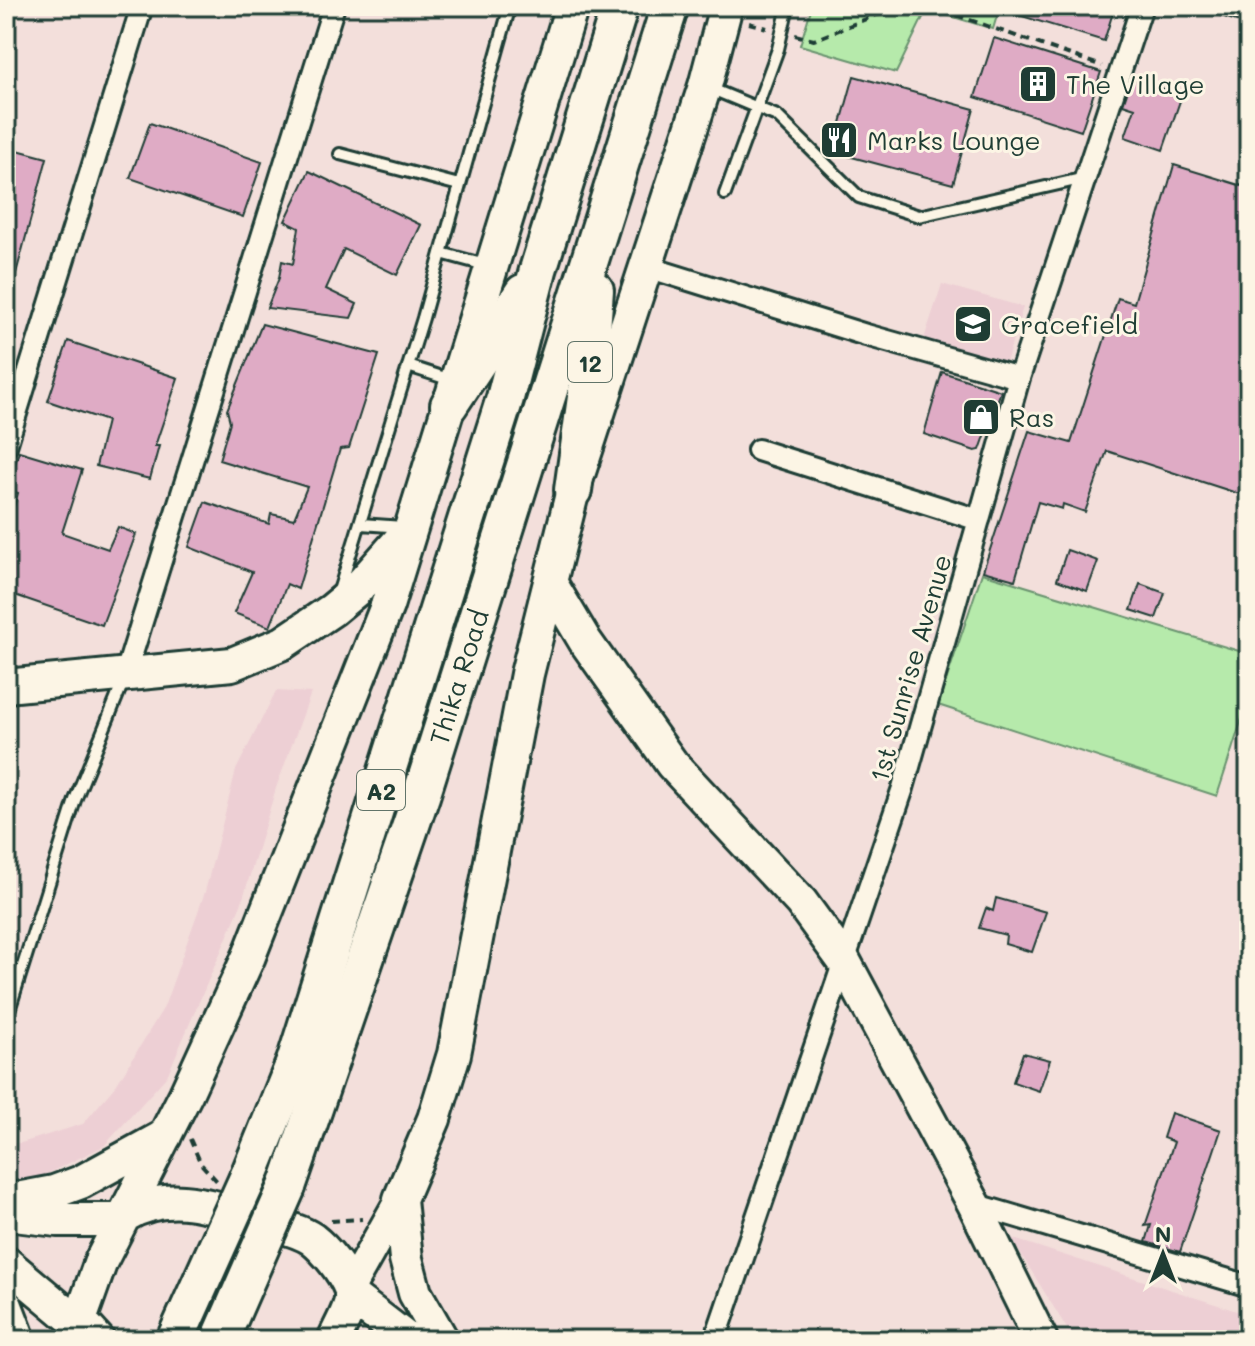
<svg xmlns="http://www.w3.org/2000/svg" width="1255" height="1346" viewBox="0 0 1255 1346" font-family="Mali,sans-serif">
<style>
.built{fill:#edcfd4}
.green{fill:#b6eaab;stroke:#6a9470;stroke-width:2}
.building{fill:#dfabc5;stroke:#1f3d34;stroke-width:2}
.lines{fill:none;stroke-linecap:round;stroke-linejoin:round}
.lane-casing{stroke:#1f3d34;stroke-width:16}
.street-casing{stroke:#1f3d34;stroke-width:26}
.secondary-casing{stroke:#1f3d34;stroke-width:34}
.primary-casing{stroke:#1f3d34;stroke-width:38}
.highway-casing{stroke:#1f3d34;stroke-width:42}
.path{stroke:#1f3d34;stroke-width:4;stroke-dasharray:8 6;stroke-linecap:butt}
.lane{stroke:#fcf5e5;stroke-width:10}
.street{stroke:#fcf5e5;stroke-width:20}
.secondary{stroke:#fcf5e5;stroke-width:28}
.primary{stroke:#fcf5e5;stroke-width:32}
.highway{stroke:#fcf5e5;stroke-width:36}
.highway-bridge-casing{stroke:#1f3d34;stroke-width:42;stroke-linecap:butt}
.highway-bridge{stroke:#fcf5e5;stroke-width:36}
.labels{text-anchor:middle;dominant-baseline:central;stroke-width:6;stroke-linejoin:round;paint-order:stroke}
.shield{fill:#fcf5e5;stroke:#617469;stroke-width:2}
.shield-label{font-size:24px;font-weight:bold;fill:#1f3d34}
.poi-label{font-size:26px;fill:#1f3d34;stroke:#fcf5e5;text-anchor:start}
.street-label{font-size:26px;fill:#1f3d34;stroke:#fcf5e5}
</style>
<rect width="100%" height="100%" fill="#f3dfdb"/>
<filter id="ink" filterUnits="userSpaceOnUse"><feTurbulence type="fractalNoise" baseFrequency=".0125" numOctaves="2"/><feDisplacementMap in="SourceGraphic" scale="16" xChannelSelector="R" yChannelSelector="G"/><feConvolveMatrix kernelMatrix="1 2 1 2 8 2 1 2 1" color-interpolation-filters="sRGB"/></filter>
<g filter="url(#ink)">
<path class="built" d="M942 284 1023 307 1005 366 923 342Z
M276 691 311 693 276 788 241 905 167 1076 104 1146 32 1181 6 1185V1143H21L83 1124 117 1084 164 1007 205 892 236 770Z
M1011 1238 1249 1315V1340H1074Z"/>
<path class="green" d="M812 6H1000L993 29 927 9 896 73 800 45Z
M982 573 1249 654V697L1217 796 938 705Z"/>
<path class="building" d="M1002 6H1115L1104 41 1002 10Z
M1201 6H1249V25L1200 9Z
M994 38 1101 72 1081 131 975 97Z
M854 76 974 109 953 184 833 152Z
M1132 78 1182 95 1163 150 1125 137 1135 108 1123 104Z
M150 123 262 162 243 217 130 178Z
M6 147 47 158 11 292 6 291Z
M1174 165 1249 188V497L1107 451 1085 512 1063 504 1062 509 1038 502 1015 580 983 571 1029 431 1071 443 1118 298 1134 303Z
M309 171 421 225 397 275 344 249 326 289 357 304 351 318 267 308 279 278 282 261 293 264 299 228 285 221Z
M262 324 379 355 349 448 340 449 298 589 287 584 270 627 234 613 252 572 189 547 205 502 269 524 271 514 294 519 307 487 219 460 230 422 227 410Z
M68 341 178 378 155 446H159L150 479 96 466 107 421 48 401Z
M942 372 1001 391 980 450 975 451 924 434Z
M19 451 82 470 62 533 108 549 118 527 136 534 102 625 6 592V534L18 493 7 490Z
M1067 550 1098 561 1087 591 1057 580Z
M1140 584 1165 593 1156 618 1131 610Z
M996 898 1046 912 1032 952 1005 944 1006 935 979 928 986 908 993 911Z
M1023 1053 1050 1060 1039 1091 1013 1082Z
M1171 1113 1221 1130 1180 1252 1146 1242 1151 1225 1145 1226 1174 1142 1163 1138Z"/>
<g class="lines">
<defs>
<path id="lane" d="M707 87 777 116 859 197 919 216 1085 178
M340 154 459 185
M725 194 778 49 788 6
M441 253 489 266
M408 366 451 380
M361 524 403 527
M339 591 423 318 510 6
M6 1020 75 800 123 682"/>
<path id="street" d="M644 266 866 335 1019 378
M6 446 142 6
M758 450 979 520
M125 676 334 6
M974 1204 1249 1286
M715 1340 903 788 1019 378 1142 6"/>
<path id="secondary" d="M350 1288 400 1199"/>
<path id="primary" d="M551 584 585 641 672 764 801 902 844 961 974 1204 1041 1340
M6 686 232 664 283 643 332 610 355 591 401 539
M6 1201 54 1192 81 1182 165 1136
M6 1214 57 1220H121
M124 1216C168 1188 214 1207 260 1220 277 1226 297 1229 312 1239 326 1250 344 1272 350 1288 356 1302 339 1327 334 1340
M6 1263 68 1315 80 1320 98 1340
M351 1296 408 1340
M6 1306 19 1340
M80 1320 101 1261 186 1094 249 956 387 606 572 6
M442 1340 415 1293 406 1259 400 1199 434 1119 454 1054 527 674 573 490 705 86 726 6"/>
<g id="highway">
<path d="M449 405 523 293"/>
<path d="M573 490 588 383 595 290"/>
<path d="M248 1178 295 1062 505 398 538 270 620 6"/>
<path id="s1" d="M287 1187 421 796 670 6"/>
</g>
</defs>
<use href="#lane" class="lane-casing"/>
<use href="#street" class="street-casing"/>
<use href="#secondary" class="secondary-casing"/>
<use href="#primary" class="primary-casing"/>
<use href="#highway" class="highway-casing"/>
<path class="path" d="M930 6 1102 66
M749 23 767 28
M795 35 814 40 876 15 916 6
M190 1139 201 1164 217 1181
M331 1221 362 1219"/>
<use href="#lane" class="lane"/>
<use href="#street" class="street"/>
<use href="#secondary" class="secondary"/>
<use href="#primary" class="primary"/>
<use href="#highway" class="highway"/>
<defs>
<path id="highway-bridge" d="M175 1340 248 1178
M220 1340 287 1187"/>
</defs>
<use href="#highway-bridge" class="highway-bridge-casing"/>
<use href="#highway-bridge" class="highway-bridge"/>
</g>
</g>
<defs>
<symbol id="building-square" viewBox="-11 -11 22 22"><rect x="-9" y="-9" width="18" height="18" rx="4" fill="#1f3d34" stroke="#fcf5e5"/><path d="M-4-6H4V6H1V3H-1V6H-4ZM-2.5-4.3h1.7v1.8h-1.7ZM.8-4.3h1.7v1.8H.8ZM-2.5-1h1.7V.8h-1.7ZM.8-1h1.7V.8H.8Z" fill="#fff"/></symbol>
<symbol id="restaurant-square" viewBox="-11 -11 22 22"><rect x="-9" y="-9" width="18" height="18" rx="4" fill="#1f3d34" stroke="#fcf5e5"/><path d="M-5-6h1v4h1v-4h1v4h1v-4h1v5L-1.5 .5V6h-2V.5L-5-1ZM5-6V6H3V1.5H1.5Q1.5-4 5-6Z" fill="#fff"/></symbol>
<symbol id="school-square" viewBox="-11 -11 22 22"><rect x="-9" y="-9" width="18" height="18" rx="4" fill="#1f3d34" stroke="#fcf5e5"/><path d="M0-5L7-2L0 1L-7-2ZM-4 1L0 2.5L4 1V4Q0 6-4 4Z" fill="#fff"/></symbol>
<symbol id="shop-square" viewBox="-11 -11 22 22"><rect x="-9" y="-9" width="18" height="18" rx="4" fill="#1f3d34" stroke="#fcf5e5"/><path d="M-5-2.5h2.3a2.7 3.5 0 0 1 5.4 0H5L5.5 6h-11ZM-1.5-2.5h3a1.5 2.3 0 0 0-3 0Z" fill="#fff"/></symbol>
</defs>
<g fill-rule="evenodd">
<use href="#building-square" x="1016" y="62" width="44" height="44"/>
<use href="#restaurant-square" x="817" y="118" width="44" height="44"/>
<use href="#school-square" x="951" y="302" width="44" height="44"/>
<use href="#shop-square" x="959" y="395" width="44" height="44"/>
</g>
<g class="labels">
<g class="shield">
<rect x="568" y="342" width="44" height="40" rx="6"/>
<rect x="357" y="770" width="48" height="40" rx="6"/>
</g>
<g class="shield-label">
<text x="590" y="362">12</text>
<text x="381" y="790">A2</text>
</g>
<g class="poi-label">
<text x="1066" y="84">The Village</text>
<text x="867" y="140">Marks Lounge</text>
<text x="1001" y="324">Gracefield</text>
<text x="1009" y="417">Ras</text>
</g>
<g class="street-label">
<text transform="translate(910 668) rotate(-74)">1st Sunrise Avenue</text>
<text stroke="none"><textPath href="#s1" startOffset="538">Thika Road</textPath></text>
</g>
</g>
<rect width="1255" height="1346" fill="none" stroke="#fcf5e5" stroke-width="32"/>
<rect x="16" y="16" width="1223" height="1314" fill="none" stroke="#1f3d34" stroke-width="3" filter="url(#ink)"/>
<g transform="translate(1163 1254)" stroke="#fcf5e5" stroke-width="6" paint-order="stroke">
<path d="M0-6L14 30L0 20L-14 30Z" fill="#1f3d34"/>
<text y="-12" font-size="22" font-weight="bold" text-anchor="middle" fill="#1f3d34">N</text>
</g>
</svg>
